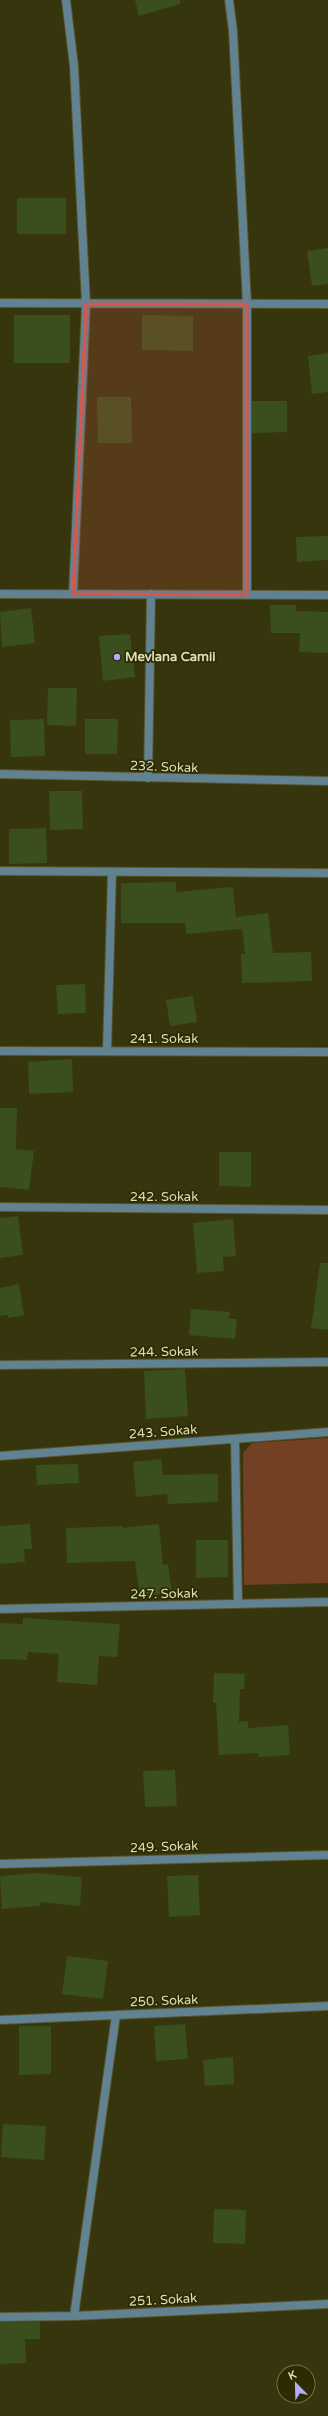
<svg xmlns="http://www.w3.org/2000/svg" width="328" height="2416" viewBox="0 0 328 2416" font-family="'Varela Round',sans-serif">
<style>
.green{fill:#734024}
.building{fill:#3a4f1c}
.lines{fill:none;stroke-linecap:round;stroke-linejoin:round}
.street-casing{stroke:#54532c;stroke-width:10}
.street{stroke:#618291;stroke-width:8}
.marked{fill:#d8564c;fill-opacity:0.2;stroke:#d8564c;stroke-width:3;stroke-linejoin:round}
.poi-dot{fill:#b4acf9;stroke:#2c2b02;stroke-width:1.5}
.labels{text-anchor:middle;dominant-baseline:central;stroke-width:3.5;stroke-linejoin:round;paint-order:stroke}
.poi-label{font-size:13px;font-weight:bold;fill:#dddeb9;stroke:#2c2b02;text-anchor:start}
.street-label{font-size:13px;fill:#dddeb9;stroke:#2c2b02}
</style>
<rect width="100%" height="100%" fill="#36350d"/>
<path class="green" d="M328 1438V1583L244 1585 243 1453 252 1443Z"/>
<path class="building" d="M135 0H180V4L139 16Z
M17 198H66V234H17Z
M328 248V284L312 286 307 251Z
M14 315H70V363H14Z
M142 315 193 316V351L142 350Z
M328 353V392L312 394 308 356Z
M97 397H131L132 443H98Z
M252 401H287V432L252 433Z
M328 536V560L297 562 296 537Z
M270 605H296V611L328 612V653L299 652 300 633H271Z
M31 608 35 643 2 647 0 612Z
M130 634 135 677 103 681 99 636Z
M48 688H77L76 726 47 725Z
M44 719 45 756 11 757 10 720Z
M85 719H118L117 754H85Z
M49 791H82L83 829 50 830Z
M46 828 47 863 9 864V829Z
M176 882V892L233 887 236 917 268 913 273 953 311 952 312 981 242 983 241 954H245L242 929 186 934 185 923H121V883Z
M85 984 86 1013 58 1014 56 985Z
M193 996 197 1022 170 1026 166 1000Z
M72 1059 73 1092 29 1094 28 1062Z
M0 1108H17L16 1149 34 1151 29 1190 0 1187Z
M219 1152H251V1187L219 1186Z
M18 1216 23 1255 0 1258V1218Z
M233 1219 236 1256 223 1257 224 1271 197 1273 193 1223Z
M320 1263H328V1330L311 1328Z
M19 1284 24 1315 8 1318V1315L0 1316V1288Z
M191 1309 230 1312 229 1319H237L235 1339 189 1335Z
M185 1369 188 1416 146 1419 144 1371Z
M161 1459 163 1475 218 1474V1502L168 1504 167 1494 136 1497 133 1462Z
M78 1464 79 1483 37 1485 36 1465Z
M30 1524 32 1549H24L25 1562 0 1564V1526Z
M159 1524 163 1565 168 1564 172 1592 140 1597 135 1561 67 1563 66 1528 123 1526V1528Z
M196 1540H228V1577L196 1578Z
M23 1618 120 1624 117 1657 99 1656 97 1685 57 1682 59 1654 28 1652 27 1660 0 1659V1623L23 1624Z
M214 1673 245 1674 244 1689H240L239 1722 248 1721V1728L288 1725 290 1755 259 1757 258 1753 219 1755 216 1703H213Z
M175 1770 177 1806 145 1807 143 1771Z
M36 1873 82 1877 80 1906 40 1902V1906L2 1909 0 1876Z
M198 1875 200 1915 169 1917 167 1876Z
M67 1956 108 1961 103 1999 62 1994Z
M185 2024 188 2059 156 2061 154 2026Z
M19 2026H51V2074L19 2075Z
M233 2057 234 2084 205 2086 203 2060Z
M3 2124 46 2126 44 2160 1 2157Z
M214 2209 246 2210 245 2244 213 2243Z
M0 2322H40V2339H25L26 2363 0 2364Z"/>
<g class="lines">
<defs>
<path id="street" d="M66 0 74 66 86 304 73 594
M229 0 233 31 247 304V595
M0 303 328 304
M0 594 328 595
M0 774 328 781
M148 778 151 594
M0 871 328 873
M0 1051 328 1052
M107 1051 112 872
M0 1207 328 1210
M0 1365 328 1362
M235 1439 238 1604
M0 1456 328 1432
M0 1609 328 1602
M0 1864 328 1855
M0 2020 328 2006
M74 2316 116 2015
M0 2317 74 2316 328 2304"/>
</defs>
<use href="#street" class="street-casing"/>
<use href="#street" class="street"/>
</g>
<path class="marked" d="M86 304H247V595L73 594Z"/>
<circle class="poi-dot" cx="117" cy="657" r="4"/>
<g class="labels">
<g class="poi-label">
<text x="125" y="657">Mevlana Camii</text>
</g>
<g class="street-label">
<text transform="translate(164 767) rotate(2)">232. Sokak</text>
<text x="164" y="1039">241. Sokak</text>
<text x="164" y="1197">242. Sokak</text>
<text transform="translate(164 1352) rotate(-1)">244. Sokak</text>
<text transform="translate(163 1432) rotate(-4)">243. Sokak</text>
<text transform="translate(164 1594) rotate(-1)">247. Sokak</text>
<text transform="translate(164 1847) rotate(-2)">249. Sokak</text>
<text transform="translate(164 2001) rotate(-2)">250. Sokak</text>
<text transform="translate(163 2300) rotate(-3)">251. Sokak</text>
</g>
</g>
<g transform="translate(296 2384) rotate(337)"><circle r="19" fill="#2c2b02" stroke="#73734b"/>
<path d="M0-3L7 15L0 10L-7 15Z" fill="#b4acf9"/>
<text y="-6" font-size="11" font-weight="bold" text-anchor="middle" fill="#dddeb9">K</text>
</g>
</svg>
